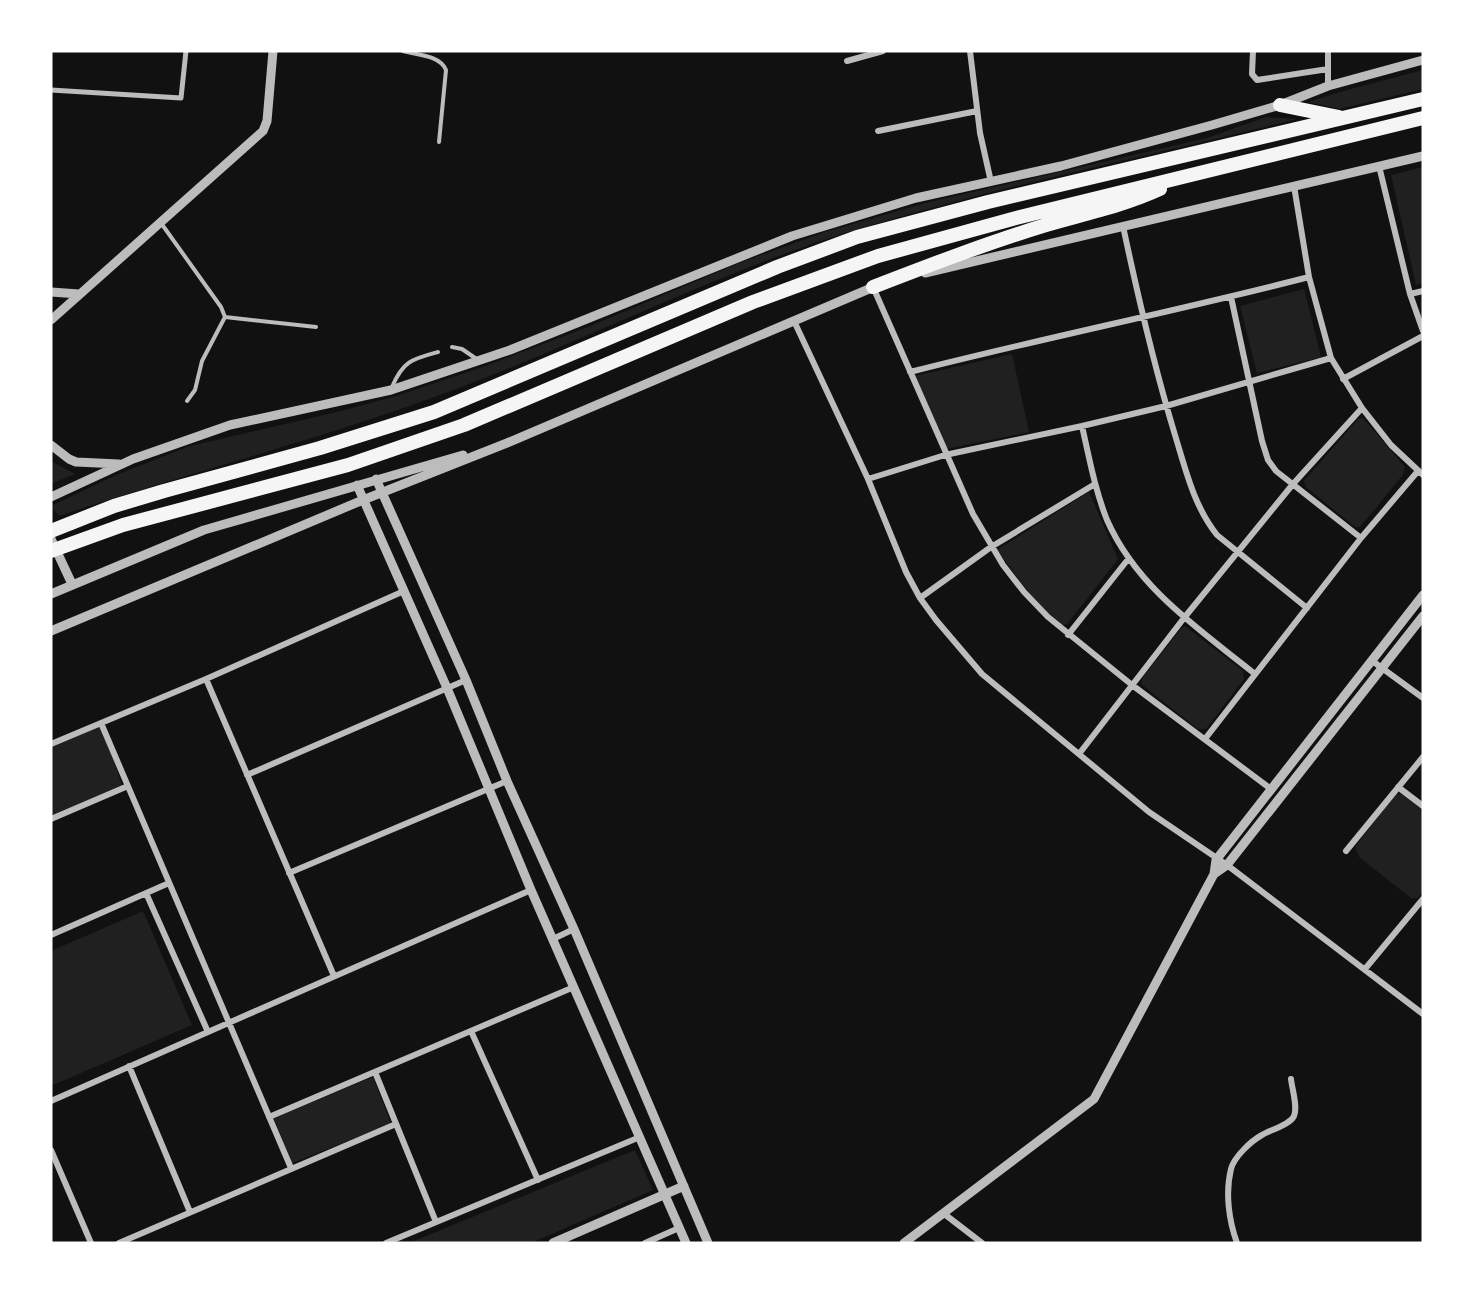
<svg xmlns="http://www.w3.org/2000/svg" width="1474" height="1294" viewBox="0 0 1474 1294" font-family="'PT Serif',serif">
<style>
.green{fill:#202020}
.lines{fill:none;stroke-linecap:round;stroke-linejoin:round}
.service{stroke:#bcbcbc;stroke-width:4}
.pedestrian{stroke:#bcbcbc;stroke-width:5}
.minor{stroke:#bcbcbc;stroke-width:6}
.tertiary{stroke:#bcbcbc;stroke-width:9}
.trunk{stroke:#f5f5f5;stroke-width:14}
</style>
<rect width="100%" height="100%" fill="#111"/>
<path class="green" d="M1423 70V89L1339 109 1308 102 1351 89Z
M1266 117 1297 119C1153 156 1007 184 865 227 727 268 598 335 464 386 331 437 193 471 59 516L51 506 116 475 190 446 341 411 396 396 480 368 588 327 739 263 822 233 925 203 1207 138Z
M1423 167V283L1416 285 1391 175Z
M1304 289 1321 357 1257 373 1240 306Z
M1012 354 1029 432 946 449 915 376Z
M1363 418 1405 467 1402 476 1360 527H1355L1306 487 1304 481 1358 419Z
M51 461 75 474 51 484Z
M1089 492 1118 559 1068 623 1061 626 1030 594 997 550Z
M1185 626 1243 671 1244 679 1206 729H1198L1141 684 1143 677 1181 629Z
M101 723 123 788 51 819V744Z
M1402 793 1423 810V891L1418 898H1411L1359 857 1355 847 1395 795Z
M143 911 192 1025 51 1086V951Z
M373 1077 391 1124 292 1163 274 1118Z
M635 1150 653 1190 531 1243H409Z"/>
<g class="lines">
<path class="service" d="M403 51C417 55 440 55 446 70L439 142
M161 223 221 307 225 317 202 361 195 390 187 401
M225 317 316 327
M452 347 462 349 478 360
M392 387C403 361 412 359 438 352"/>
<path class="pedestrian" d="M51 90 181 98 186 51"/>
<path class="minor" d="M970 51 980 133 991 182
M1253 51 1252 74 1257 80 1328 69
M1328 51V86
M847 61 883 51
M878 131 977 111
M1379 166 1410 294 1423 331
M1294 186 1309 277 1331 358 1362 408 1391 445 1423 475
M1123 226C1138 297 1154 366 1175 435 1186 471 1194 506 1217 535L1307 608
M873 287 973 514 1003 565 1024 592 1048 617 1132 685 1271 789
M1410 294 1423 291
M1231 297 1262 441 1268 460 1276 471 1361 538
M794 321 868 479 906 572 920 598 936 620 982 674 1149 812 1227 865 1423 1014
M910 372C1043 338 1177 311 1309 277
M1343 379 1423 336
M1082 426C1089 457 1095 490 1107 520 1137 588 1199 629 1255 674
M868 479 945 455 1082 426 1166 406 1331 358
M920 598 991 547 1095 484
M1068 635 1129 558
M1371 660 1423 698
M206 679 334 976
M101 723 291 1168
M1205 739 1361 538 1418 471
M51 744 206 679 404 591
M1079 754 1184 618 1293 484 1362 408
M247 775 466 680
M1398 787 1423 806
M51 819 128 786
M1346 851 1423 757
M289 873 507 781
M146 893 208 1032
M51 935 169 883
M553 939 574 929
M1365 969 1423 899
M471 1031 538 1180
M129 1066 190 1212
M375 1072 436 1222
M51 1101 531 890
M269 1117 574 987
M51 1150 91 1243
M943 1213 982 1243
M119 1243 396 1124
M386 1243 640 1137
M645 1243 679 1228
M1237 1243C1229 1221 1225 1193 1231 1169 1234 1157 1251 1141 1262 1135 1270 1130 1290 1125 1294 1116 1298 1107 1292 1089 1291 1079"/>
<path class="tertiary" d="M925 273 1423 156
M51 292 79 294
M51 320 263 131 267 121 273 51
M51 445 69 459 76 462 119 464
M376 479 466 680 507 781 574 929 708 1243
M357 485 447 688 531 890 686 1243
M51 497 133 459 230 425 391 390 510 350 792 236 916 198 1061 166 1212 125 1280 105 1328 86 1423 60
M51 539 72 584
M51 594 204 530 463 455
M51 631 363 500 507 443 876 286
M1214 874 1227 865 1423 616
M553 1243 684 1186
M904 1243 1094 1099 1214 874 1216 860 1423 595"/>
<path class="trunk" d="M1280 105 1339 117
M873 287C930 265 987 243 1046 225 1084 214 1123 206 1160 189
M51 531 114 506 164 491 320 448 434 412 777 267 857 237 988 202 1423 99
M51 551 123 525 348 465 464 425 753 302 878 256 1016 218 1423 118"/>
</g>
<rect width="1474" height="1294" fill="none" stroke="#ffffff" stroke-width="105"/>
</svg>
